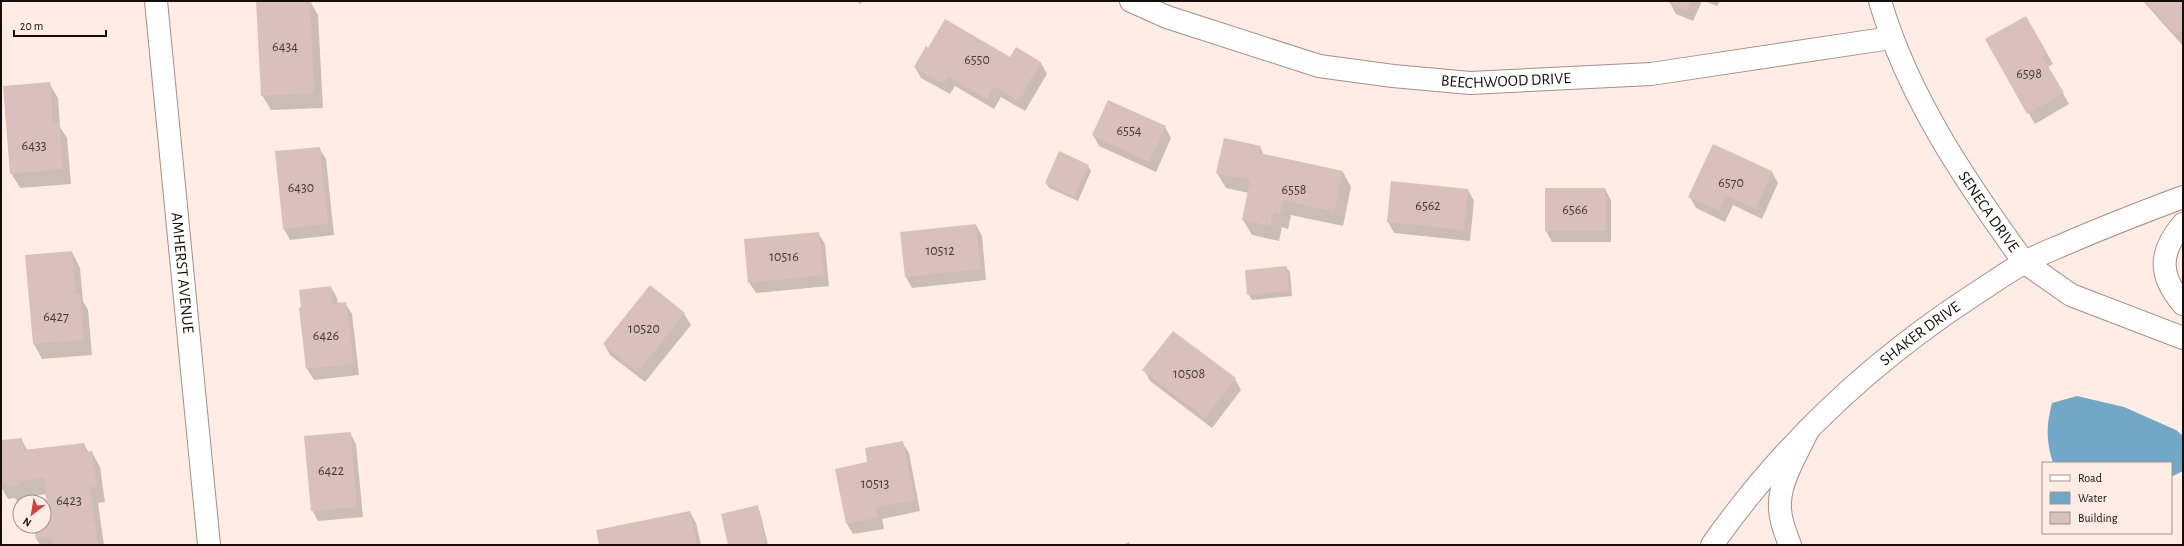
<svg xmlns="http://www.w3.org/2000/svg" width="2184" height="546" viewBox="0 0 2184 546" font-family="'Alegreya Sans',sans-serif">
<style>
.water{fill:#71a8c8}
.shadow{fill:#0003}
.building{fill:#d9c0bc}
.lines{fill:none;stroke-linecap:round;stroke-linejoin:round}
.minor-casing{stroke:#a48f86;stroke-width:24}
.tertiary-casing{stroke:#a48f86;stroke-width:24}
.motorway-casing{stroke:#a48f86;stroke-width:24}
.minor{stroke:#fff;stroke-width:22}
.tertiary{stroke:#fff;stroke-width:22}
.motorway{stroke:#fff;stroke-width:22}
.labels{text-anchor:middle;dominant-baseline:central;stroke-width:3;stroke-linejoin:round;paint-order:stroke}
.number-label{font-size:14px;fill:#463a36}
.street-label{font-size:16px;fill:#150d0a;stroke:#ffece4}
</style>
<rect width="100%" height="100%" fill="#ffece4"/>
<path class="water" d="M2077 396 2124 407 2176 430 2183 436V471L2171 477V463H2053C2046 440 2046 426 2052 403Z"/>
<path class="shadow" d="M284 1H310L318 15 323 108 271 110 262 95Z
M857 1H863L860 4Z
M1671 1H1702L1693 21 1676 14 1670 3Z
M1704 1H1720L1717 6Z
M2143 1H2183V46Z
M2026 17 2053 64 2048 67 2069 104 2035 124 1986 40Z
M928 49 1010 59 1016 49 1041 63 1047 74 1025 111 1001 97 994 109 955 86 950 94 921 78 915 67Z
M49 83 58 98 60 127 67 138 71 184 20 188 11 173Z
M1108 101 1165 127 1171 138 1156 172 1099 146 1093 135Z
M1714 145 1772 172 1778 183 1762 219 1733 205 1725 222 1696 208 1690 197Z
M1260 147 1264 155 1343 172 1351 187 1343 226 1291 215 1288 229 1282 227 1279 241 1252 235 1243 220 1249 193 1226 188 1217 173Z
M319 148 326 159 334 235 290 240 284 229Z
M1088 166 1091 171 1078 201 1049 188 1046 183Z
M1605 189 1611 200V242H1552L1546 231Z
M1468 190 1474 201 1470 241 1394 233 1388 222Z
M976 225 982 236 986 280 912 288 906 277 901 233Z
M818 233 825 244 829 286 756 293 749 282Z
M72 252 80 268 83 301 88 310 92 355 42 359 34 344Z
M1286 267 1290 272 1292 296 1252 300 1248 294Z
M331 287 337 298 338 304 345 303 352 314 359 375 314 380 307 369 300 308Z
M650 287 684 314 691 325 645 382 610 355 604 344Z
M1144 370 1235 379 1241 390 1212 428 1150 381Z
M350 433 356 444 363 517 318 521 312 510Z
M21 439 28 451 84 444 89 453 92 452 100 467 105 502 98 503 104 545H40L37 540 35 526H44V516L49 515 47 494 26 497 27 500 17 501 15 498 8 499 1 487V441Z
M902 442 909 453 920 511 882 519 884 529 853 534 847 524 869 463Z
M757 507 760 512 768 545H729Z
M690 512 696 523 701 545H601Z
M1129 542 1130 545H1123Z"/>
<path class="building" d="M256 1H310L314 93 261 96Z
M1670 1H1691L1687 11 1669 3Z
M2145 1H2183V29L2176 35Z
M2026 16 2047 53 2042 56 2064 93 2027 114 1985 39Z
M945 19 1010 57 1016 47 1041 62 1019 101 994 86 987 99 948 76 944 84 914 67 926 46 928 48Z
M50 82 53 123 59 122 63 169 10 174 3 86Z
M1108 100 1166 126 1149 162 1092 135Z
M1224 138 1261 146 1259 153 1343 171 1334 212 1283 200 1280 214 1274 213 1270 226 1242 220 1250 180 1216 173Z
M1713 144 1772 171 1756 209 1726 195 1719 211 1688 197Z
M320 147 328 224 283 229 275 151Z
M1059 151 1089 165 1074 197 1045 183Z
M1391 181 1468 189 1464 230 1387 222Z
M1545 188H1605L1606 231H1545Z
M976 224 981 269 905 277 900 232Z
M819 232 824 275 748 283 744 239Z
M72 251 76 294H80L84 340 33 344 25 255Z
M1287 266 1289 291 1247 295 1245 270Z
M650 285 685 313 638 372 603 344Z
M331 286 333 303 346 302 354 364 306 369 299 308 301 307 299 290Z
M1173 331 1236 378 1205 418 1142 370Z
M351 432 357 507 311 511 304 436Z
M22 438 23 450 84 443 86 452 92 451 97 487 90 488 98 545H52L51 537 36 540 34 526H44V515L48 514 44 478 18 482 19 485 7 486V483L1 484V440Z
M903 441 915 500 876 508 878 518 846 524 835 469 867 462 865 448Z
M758 505 766 545H728L721 514Z
M690 511 697 545H599L596 530Z"/>
<g class="lines">
<defs>
<g id="minor">
<path id="s1" d="M156 1 209 545"/>
<path id="s2" d="M1131 1 1167 17 1319 66 1393 76 1470 83 1651 74 1891 38"/>
<path id="s3" d="M1880 1C1908 97 1966 182 2024 262"/>
</g>
<g id="tertiary">
<path d="M2183 224C2158 253 2159 276 2183 304"/>
<path d="M2024 262 2071 295 2183 338"/>
<path id="s4" d="M1712 545C1783 444 1872 361 1975 294 1991 284 2007 272 2024 263 2037 255 2051 250 2065 244 2104 227 2143 212 2183 197"/>
</g>
<path id="motorway" d="M1790 545C1785 532 1779 517 1780 503 1780 480 1799 450 1808 430"/>
</defs>
<use href="#minor" class="minor-casing"/>
<use href="#tertiary" class="tertiary-casing"/>
<use href="#motorway" class="motorway-casing"/>
<use href="#minor" class="minor"/>
<use href="#tertiary" class="tertiary"/>
<use href="#motorway" class="motorway"/>
</g>
<g class="labels">
<g class="number-label">
<text x="285" y="47">6434</text>
<text x="977" y="60">6550</text>
<text x="2029" y="74">6598</text>
<text x="1129" y="131">6554</text>
<text x="34" y="146">6433</text>
<text x="1731" y="183">6570</text>
<text x="301" y="188">6430</text>
<text x="1294" y="190">6558</text>
<text x="1428" y="206">6562</text>
<text x="1575" y="210">6566</text>
<text x="940" y="251">10512</text>
<text x="784" y="257">10516</text>
<text x="56" y="317">6427</text>
<text x="644" y="329">10520</text>
<text x="326" y="336">6426</text>
<text x="1189" y="374">10508</text>
<text x="331" y="471">6422</text>
<text x="875" y="484">10513</text>
<text x="69" y="501">6423</text>
</g>
<g class="street-label">
<text stroke="none"><textPath href="#s2" startOffset="387">BEECHWOOD DRIVE</textPath></text>
<text stroke="none"><textPath href="#s3" startOffset="238">SENECA DRIVE</textPath></text>
<text stroke="none"><textPath href="#s1" startOffset="273">AMHERST AVENUE</textPath></text>
<text stroke="none"><textPath href="#s4" startOffset="298">SHAKER DRIVE</textPath></text>
</g>
</g>
<rect width="2184" height="546" fill="none" stroke="#150d0a" stroke-width="4"/>
<rect x="2042" y="462" width="130" height="72" fill="#ffece4" stroke="#a1938d"/>
<rect x="2050" y="475" width="20" height="6" fill="#ffffff" stroke="#a1938d"/>
<text x="2078" y="482" font-size="12" fill="#150d0a">Road</text>
<rect x="2050" y="492" width="20" height="12" fill="#71a8c8" stroke="#a1938d"/>
<text x="2078" y="502" font-size="12" fill="#150d0a">Water</text>
<rect x="2050" y="512" width="20" height="12" fill="#d9c0bc" stroke="#a1938d"/>
<text x="2078" y="522" font-size="12" fill="#150d0a">Building</text>
<g transform="translate(32 514) rotate(211)"><circle r="19" fill="#ffece4" stroke="#a1938d"/>
<path d="M0-3L7 15L0 10L-7 15Z" fill="#d0423f"/>
<text y="-6" font-size="11" font-weight="bold" text-anchor="middle" fill="#150d0a">N</text>
</g>
<path d="M14 30v6h92v-6" fill="none" stroke="#150d0a" stroke-width="2"/>
<text x="20" y="30" font-size="12" fill="#150d0a" stroke="#ffece4" stroke-width="3" paint-order="stroke">20 m</text>
</svg>
